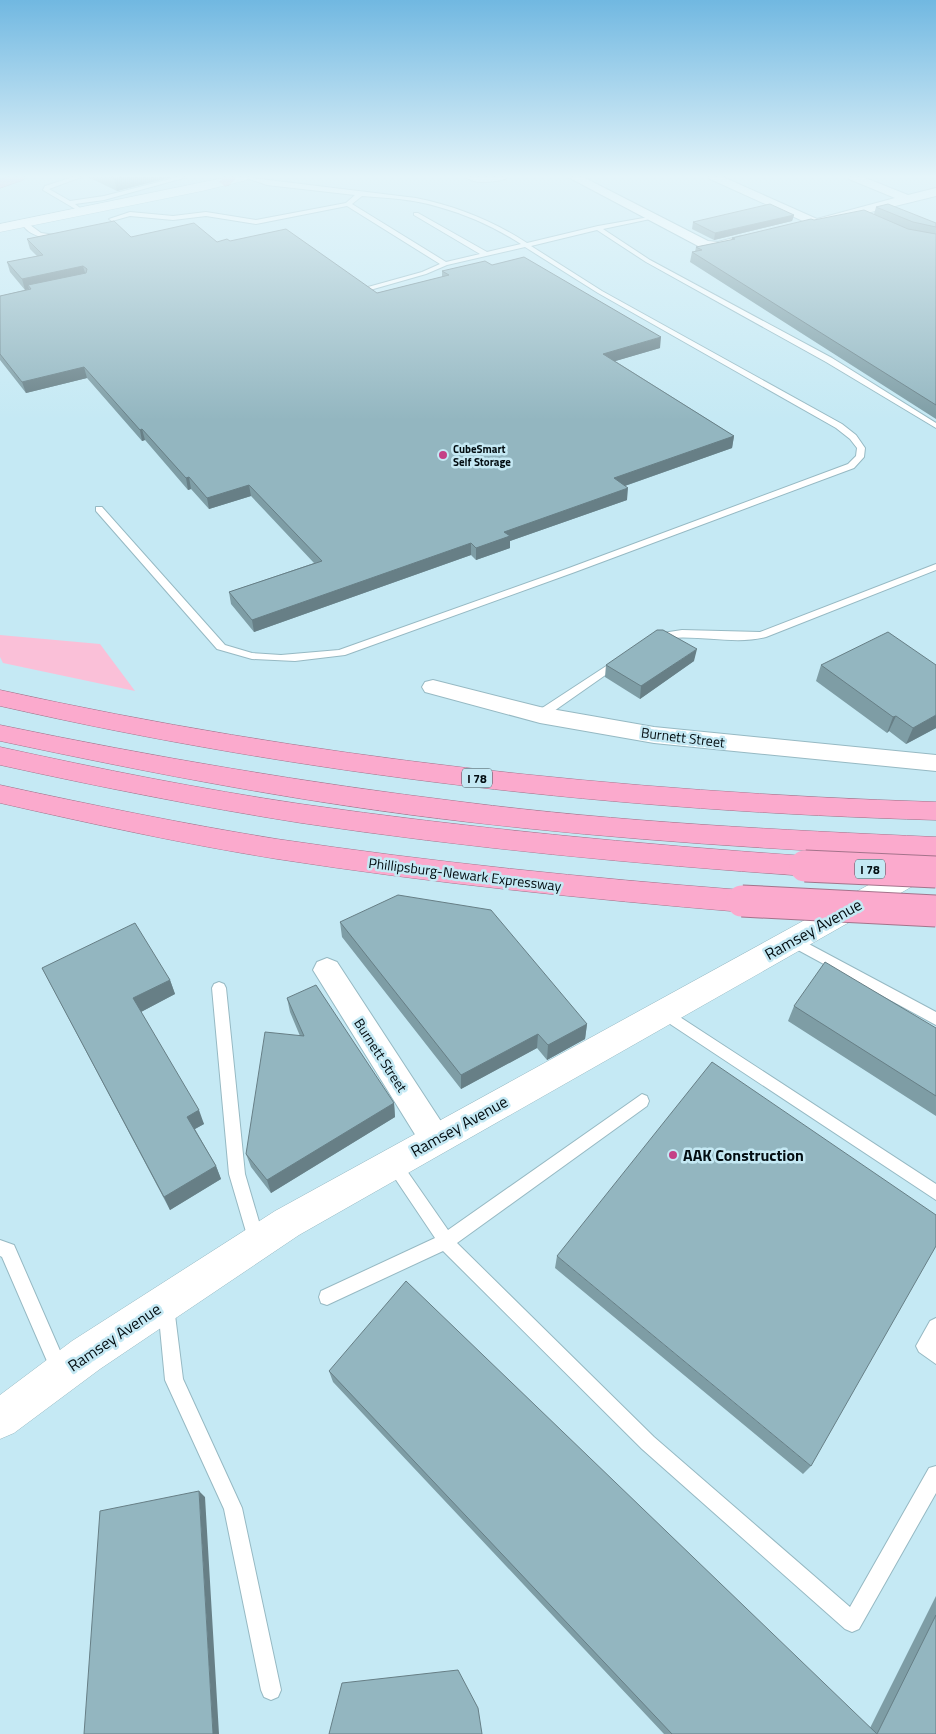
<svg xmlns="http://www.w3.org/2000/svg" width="936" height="1734" viewBox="0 0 936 1734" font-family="'Titillium Web',sans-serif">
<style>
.green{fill:#fac0d8}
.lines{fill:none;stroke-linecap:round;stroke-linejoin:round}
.lane-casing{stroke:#96b9c3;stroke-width:2}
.street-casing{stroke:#96b9c3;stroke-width:2}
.secondary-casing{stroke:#96b9c3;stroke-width:1}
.highway-casing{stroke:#a4738b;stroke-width:1}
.lane{fill:#fff;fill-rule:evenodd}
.street{fill:#fff;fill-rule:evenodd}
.secondary{fill:#fff;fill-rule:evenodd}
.highway{fill:#fbaacd;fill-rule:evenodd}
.highway-bridge-casing{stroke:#a4738b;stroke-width:33;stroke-linecap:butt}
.highway-bridge{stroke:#fbaacd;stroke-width:31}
.wall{fill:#7e9da5}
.shaded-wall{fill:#677f86}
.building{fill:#93b6c0;stroke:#677f86}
.poi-dot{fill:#c54186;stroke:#c5e9f4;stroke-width:2}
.labels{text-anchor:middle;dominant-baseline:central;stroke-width:5;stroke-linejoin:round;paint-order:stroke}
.far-poi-label{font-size:11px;font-weight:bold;fill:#030d11;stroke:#c5e9f4;text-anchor:start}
.shield{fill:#c5e9f4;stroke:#3d4f55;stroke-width:1}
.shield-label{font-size:12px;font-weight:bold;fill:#030d11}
.street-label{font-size:14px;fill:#030d11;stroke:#c5e9f4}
.near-street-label{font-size:16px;fill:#030d11;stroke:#c5e9f4}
.near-poi-label{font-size:16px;font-weight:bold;fill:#030d11;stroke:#c5e9f4;text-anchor:start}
</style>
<rect width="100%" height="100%" fill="#c5e9f4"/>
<path class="green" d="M0 635 100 644 135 691 3 663 0 657Z"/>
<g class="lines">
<defs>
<path id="lane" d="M73 177H81L49 189 70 201 104 196 178 177H187L104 200 75 204 80 208 77 210 43 190 45 186Z
M244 177 416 198C456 206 493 221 527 243L598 226 655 216V218L603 229 650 260 832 358 936 423V428L826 362 646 262 597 230 531 246 602 291 842 424 856 435 865 448 864 457 854 468 575 572 345 655 295 661 252 659 217 649 96 511V507H102L225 645 252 653 281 655 339 650 569 568 848 464 856 456 857 448 850 439 836 428 598 293 525 247 447 265 426 274 370 290 367 288 368 287 422 272 440 264 347 206 256 224 206 216 173 220 130 216 112 221 109 219 130 212 173 216 206 212 256 220 346 203 355 195 267 185ZM362 196C387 198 414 199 439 207 468 215 496 228 521 244L487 252 418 213H414V215L480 254 446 262 352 204Z
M22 222H26L41 233 62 236C50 242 25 235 22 222Z
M936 564V570L766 637C731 646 693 632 656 640L651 637 656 634 682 630 760 632Z
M620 657 624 658 625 660 624 662 544 718H536L535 715 536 712Z
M792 935 936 1012V1025L787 944 785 940 787 936Z
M219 982 224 984 226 988 245 1174 265 1242 263 1248 257 1250 251 1248 249 1242 229 1174 212 988 214 984Z
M663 1006 936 1184V1200L658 1016 656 1012 658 1008Z
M642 1094 647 1096 649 1101 647 1106 457 1243 654 1437 850 1607 929 1468 936 1466V1493L859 1629 852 1632 845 1629 642 1449 443 1251 327 1305 321 1303 319 1297 321 1291 435 1238 388 1168 385 1163 388 1158 393 1156 398 1158 448 1230Z
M0 1240 14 1245 68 1369 65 1375 59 1378 53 1375 2 1257 0 1256Z
M166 1299 172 1301 174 1307 183 1379 242 1508 281 1690 278 1697 271 1700 264 1697 261 1690 224 1509 165 1380 158 1307 160 1301Z
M936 1318V1364L919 1352 916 1346 930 1321Z"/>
<path id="street" d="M466 177H507L505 179C494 182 475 185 466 177Z
M568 177H583L708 241 718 242 741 236 748 240 746 243 718 250 700 247Z
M708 177H723L817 219 895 198 849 179 847 177H863L908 195 936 188V196L814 226 710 179Z
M433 680 540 707 654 727 936 755V771L654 743 540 723 425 692 422 687 425 682Z
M327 958 337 962 446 1129 451 1139 446 1149 435 1154 424 1149 313 970 317 962Z"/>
<path id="secondary" d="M228 177H249L247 180 202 191 0 232V224Z
M924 857 934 860 936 864 934 874 299 1235 100 1369 14 1433 0 1439V1395L72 1341 275 1211 914 860Z"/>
<path id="highway" d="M8 177H25L23 180 0 188V180Z
M224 177H238L229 185 225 186 219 182Z
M0 690C307 758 622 792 936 802V820C622 811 307 776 0 706Z
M0 725C154 757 307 783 463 802 620 822 778 830 936 837V857C779 850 623 840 468 822 310 804 155 774 0 741Z
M0 747C100 769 200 789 301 804 468 828 636 844 805 856L815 859 819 866 815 873 805 876C636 864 468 848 301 823 200 807 100 787 0 765Z
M0 785C92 805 184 824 277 839 432 862 587 878 742 890L752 893 756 901 752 909 742 912C586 899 432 883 277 859 184 844 92 824 0 803Z"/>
</defs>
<use href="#lane" class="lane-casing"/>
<use href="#street" class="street-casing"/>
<use href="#secondary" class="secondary-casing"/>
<use href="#highway" class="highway-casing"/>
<use href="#lane" class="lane"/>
<use href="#street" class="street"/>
<use href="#secondary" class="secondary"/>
<use href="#highway" class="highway"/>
<defs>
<path id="highway-bridge" d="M805 866 936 872
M742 901 936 911"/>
</defs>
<use href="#highway-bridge" class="highway-bridge-casing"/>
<use href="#highway-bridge" class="highway-bridge"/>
</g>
<path class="wall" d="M88 177H172L117 191Z
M876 207 936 223V419L690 262 692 252H695L696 247 731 240 732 238 814 220 874 214Z
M794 215 792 221 714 240 692 229 693 222Z
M131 237 217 242 230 241 377 293 442 277V271L492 265 660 348 615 361 734 436 732 448 625 486 627 500 510 541V548L476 560 471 555 254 632 231 604 229 592 314 563 251 496 209 509 191 489 188 490 145 440 142 441 87 378 26 393 0 360V296L29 289 25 290 10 272 7 262 37 256 30 249 27 239Z
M694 661 640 699 605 677 606 665Z
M821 665 936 728 906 744 889 731 887 733 816 681Z
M340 922 587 1024 585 1039 547 1060 537 1048 461 1089 342 937Z
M42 968 170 980 175 994 141 1012 204 1124 195 1129 216 1166 221 1179 170 1210Z
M287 998 394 1103 395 1117 271 1193 251 1167 246 1154 300 1036 290 1012Z
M794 1006 936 1028V1116L788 1021Z
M557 1256 811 1466 803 1474 555 1268Z
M329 1371 870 1728 936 1596V1734H664L333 1382Z"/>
<path class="shaded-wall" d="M121 177H172L117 191 114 179Z
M794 215 792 221 714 240 715 233Z
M83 266 86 276 28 285 29 289 25 290 22 279Z
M661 337 660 348 602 365 603 354Z
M84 367 87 378 26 393 22 382Z
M142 429 145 440 142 441 140 430Z
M734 436 732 448 613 490 614 478Z
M189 477 191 489 188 490 186 478Z
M249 485 251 496 209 509 207 498Z
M628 488 627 500 510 541V548L476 560V548L504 532Z
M471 543V555L254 632 252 620Z
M697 649 694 661 640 699 641 686Z
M936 715V728L906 744 913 728Z
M896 716 889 731 887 733 893 717Z
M170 980 175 994 139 1013 133 998Z
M587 1024 585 1039 547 1060 548 1045Z
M538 1034 537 1048 461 1089V1075Z
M394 1103 395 1117 271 1193 267 1180Z
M199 1110 204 1124 193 1130 187 1117Z
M216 1166 221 1179 170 1210 164 1197Z
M199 1491 205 1497 219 1734H213Z"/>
<path class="building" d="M110 177H121L114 179Z
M770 204 794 215 715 233 693 222Z
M888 204 936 223V227L913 222 876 207Z
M864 210 908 229 936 234V405L692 252 702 250 696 247 735 239 732 238 811 219 814 220Z
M114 221 131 237 194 223 217 242 227 239 230 241 286 229 377 293 449 275 442 271 485 261 492 265 524 257 661 337 603 354 734 436 614 478 628 488 504 532 510 536 476 548 471 543 252 620 229 592 322 561 249 485 207 498 189 477 186 478 142 429 140 430 84 367 22 382 0 354V296L31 289 28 285 86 273 87 269 83 266 22 279 7 262 43 255 27 239Z
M657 630H663L697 649 641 686 606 665Z
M888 632 936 665V715L913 728 896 716 893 717 821 665Z
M398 895 491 910 587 1024 548 1045 538 1034 461 1075 340 922Z
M135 923 170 980 133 998 199 1110 187 1117 216 1166 164 1197 42 968Z
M825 962 936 1028V1096L794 1006Z
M316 985 394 1103 267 1180 246 1154 265 1032 304 1036 287 998Z
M712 1062 936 1215V1246L811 1466 557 1256Z
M406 1281 877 1734H672L329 1371Z
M199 1491 213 1734H84L100 1511Z
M936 1615V1734H877Z
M458 1670 478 1708 482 1734H329L342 1683Z"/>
<linearGradient id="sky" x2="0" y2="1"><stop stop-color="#71b8e1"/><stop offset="0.42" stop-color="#e5f5fa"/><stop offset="1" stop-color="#e5f5fa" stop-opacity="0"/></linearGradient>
<rect width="936" height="420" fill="url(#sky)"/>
<g class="poi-dot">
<circle cx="443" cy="455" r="5"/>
<circle cx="673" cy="1155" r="5"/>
</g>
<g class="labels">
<g class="far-poi-label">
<text x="453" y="449">CubeSmart<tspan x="453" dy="13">Self Storage</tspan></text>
</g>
<g class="shield">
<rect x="462" y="768.5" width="30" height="19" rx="4"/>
<rect x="855" y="859.5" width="30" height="19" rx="4"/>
</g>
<g class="shield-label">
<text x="477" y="778">I 78</text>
<text x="870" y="869">I 78</text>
</g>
<g class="street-label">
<text transform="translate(683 737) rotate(7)">Burnett Street</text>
<text transform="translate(465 874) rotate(7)">Phillipsburg-Newark Expressway</text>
<text transform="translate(381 1055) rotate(57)">Burnett Street</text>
</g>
<g class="near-street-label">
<text transform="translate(813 929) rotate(-29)">Ramsey Avenue</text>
<text transform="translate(459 1126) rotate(-29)">Ramsey Avenue</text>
<text transform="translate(114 1337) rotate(-34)">Ramsey Avenue</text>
</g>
<g class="near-poi-label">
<text x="683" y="1155">AAK Construction</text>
</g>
</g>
</svg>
